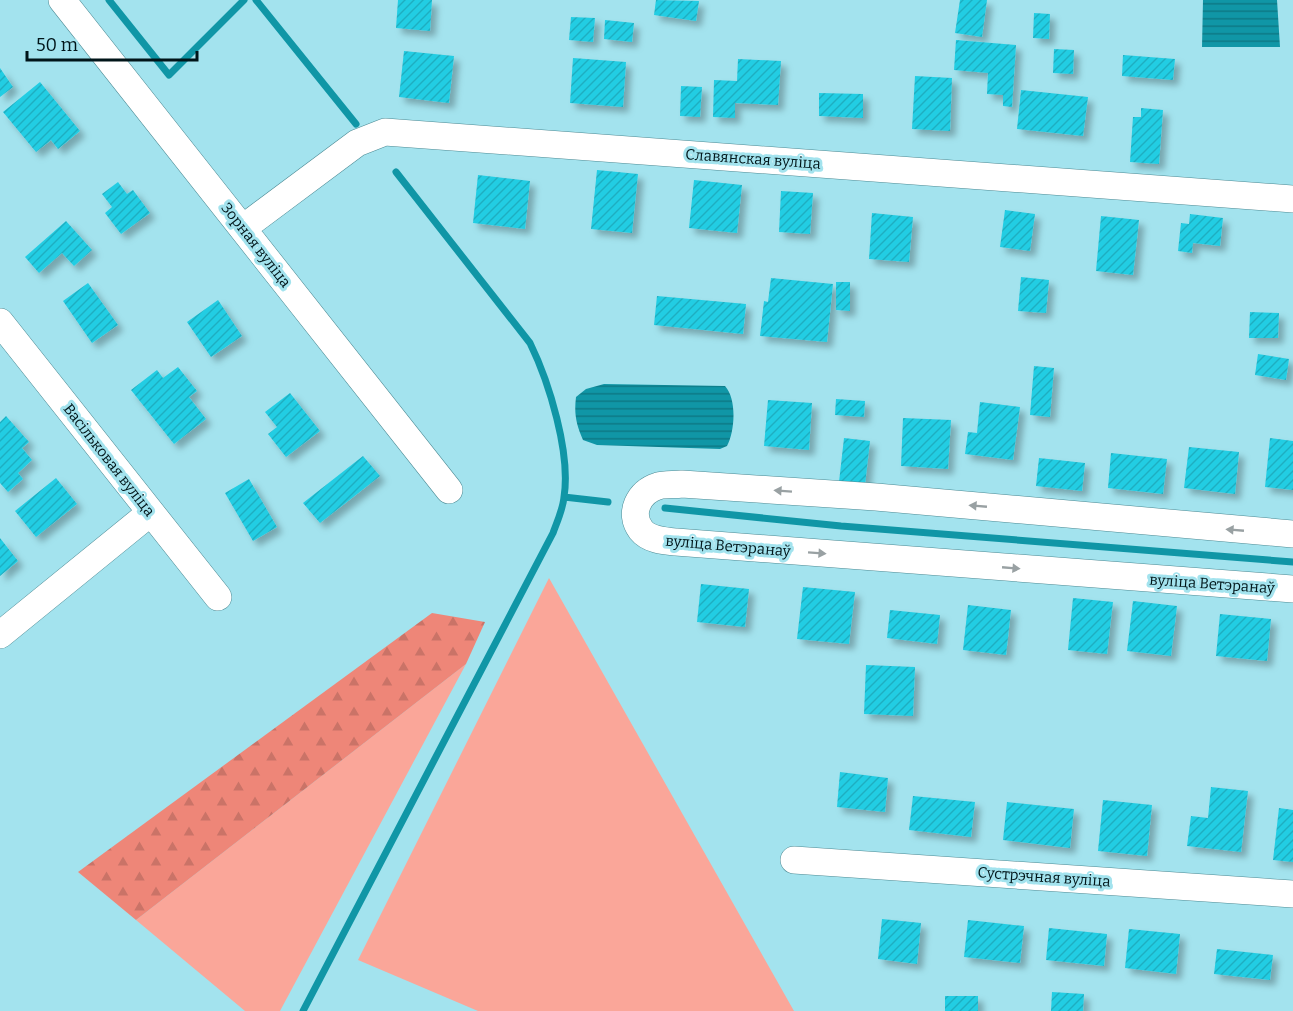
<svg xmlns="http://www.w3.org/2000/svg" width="1293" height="1011" viewBox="0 0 1293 1011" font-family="Bitter,serif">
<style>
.green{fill:#faa699}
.forest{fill:url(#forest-firs)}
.water{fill:url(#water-rules)}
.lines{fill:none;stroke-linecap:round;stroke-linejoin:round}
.stream{stroke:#1096a6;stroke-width:7}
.building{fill:url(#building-hatch);filter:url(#shadow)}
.street-casing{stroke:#4c8a94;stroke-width:28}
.street{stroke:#fff;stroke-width:27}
.oneway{fill:#99a1a3}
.labels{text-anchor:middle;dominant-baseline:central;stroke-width:6;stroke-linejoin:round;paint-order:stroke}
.street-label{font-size:15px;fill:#001519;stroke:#a3e3ee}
</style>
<defs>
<pattern id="forest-firs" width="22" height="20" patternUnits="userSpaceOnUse" patternTransform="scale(1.5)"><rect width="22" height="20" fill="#ee8678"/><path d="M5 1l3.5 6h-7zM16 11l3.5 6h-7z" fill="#ca7367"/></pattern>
<pattern id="water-rules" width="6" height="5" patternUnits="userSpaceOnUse" patternTransform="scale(1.5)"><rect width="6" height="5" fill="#1096a6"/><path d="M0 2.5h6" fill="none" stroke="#0d7986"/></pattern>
<pattern id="building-hatch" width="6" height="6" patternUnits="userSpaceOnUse" patternTransform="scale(1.5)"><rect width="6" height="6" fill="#22cde3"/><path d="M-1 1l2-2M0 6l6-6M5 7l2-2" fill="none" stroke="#1dafc2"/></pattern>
<filter id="shadow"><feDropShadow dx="5.5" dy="5.5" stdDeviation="3" flood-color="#0004"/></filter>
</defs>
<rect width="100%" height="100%" fill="#a3e3ee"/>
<path class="green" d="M549 578 794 1011H478L358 960Z
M466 664 280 1011H245L136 920Z"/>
<path class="forest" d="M432 613 485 622 466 664 136 920 78 872Z"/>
<path class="water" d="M1203 0H1277L1280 47H1202Z
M604 384 725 386C737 399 735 431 727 446L720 449 597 445 583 440C576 424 574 414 576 397L586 389Z"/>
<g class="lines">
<path class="stream" d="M109 0 169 75 244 0
M256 0 356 124
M564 497 608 502
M665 508 841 526 1293 562
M303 1011 553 533C557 522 563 509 564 497 571 453 549 382 530 343L396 172"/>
</g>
<path class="building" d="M398 0H432L430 31 396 28Z
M656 0 699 1 696 21 654 15Z
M960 0H987L982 37 955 33Z
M1034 13 1050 14 1049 39 1033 38Z
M571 17 595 18 593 42 569 40Z
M605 20 634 23 632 42 604 39Z
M956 40 1016 45 1012 107 1003 106V95L987 94 988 73 954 70Z
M1054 49 1074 50 1073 74 1053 73Z
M404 51 454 56 449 103 399 97Z
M1123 55 1175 59 1173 80 1122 76Z
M573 58 626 62 623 107 570 103Z
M738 59 781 61 778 105 735 103V118L713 117 714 80 737 81Z
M0 68 13 87 0 97Z
M915 76 952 78 950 131 912 129Z
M40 82 80 131 58 149 51 140 36 152 3 112Z
M681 86 702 87 700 117 680 116Z
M1021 90 1088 97 1083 136 1017 129Z
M819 93 863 94V118L819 116Z
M1141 108 1163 110 1159 164 1130 162 1133 117H1141Z
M597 170 638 174 632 233 591 229Z
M478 175 530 181 525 229 473 223Z
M694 180 742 185 737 233 689 228Z
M118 182 127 194 133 190 150 213 121 234 105 213 112 207 102 194Z
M781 191 813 193 810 234 779 232Z
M1005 210 1035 214 1030 251 1000 247Z
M872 213 913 217 909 262 869 259Z
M1190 214 1223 218 1220 246 1193 243 1192 253 1178 251 1181 223 1189 224Z
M1101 216 1139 220 1133 275 1096 271Z
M66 221 92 250 74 266 62 253 39 273 25 257Z
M1021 277 1049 280 1046 313 1018 311Z
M771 278 833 284 827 342 760 336 764 301 768 302Z
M836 282H850V311L836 310Z
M88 283 118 325 92 343 63 301Z
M657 296 746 304 743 334 654 325Z
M218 300 242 336 211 357 187 322Z
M1250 312 1279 313 1278 338H1249Z
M1258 354 1289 359 1286 380 1255 375Z
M1034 366 1054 368 1050 417 1030 415Z
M178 367 197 391 189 397 206 419 174 444 131 390 157 370 163 378Z
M290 393 320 431 286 457 268 434 277 427 265 412Z
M836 399 865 401 864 417 835 415Z
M768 400 812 403 809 450 764 446Z
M980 402 1020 407 1013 460 965 454 968 432 977 433Z
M6 416 29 442 22 448 32 460 18 473 23 479 8 492 0 483V422Z
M903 418 951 420 948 469 901 466Z
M844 438 870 441 865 485 839 482Z
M1270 438 1293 441V490L1265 487Z
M1189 447 1239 452 1235 494 1184 488Z
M1111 453 1167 459 1163 494 1108 488Z
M363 456 380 476 320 523 303 503Z
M1039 458 1085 463 1082 491 1036 486Z
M56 478 77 504 36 537 15 511Z
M249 479 277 527 253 541 225 493Z
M0 538 18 561 0 576Z
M701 584 749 589 745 627 697 622Z
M803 587 855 592 849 644 797 639Z
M1073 598 1113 602 1107 654 1068 650Z
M1133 601 1177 606 1171 656 1127 651Z
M968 605 1011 610 1006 655 963 650Z
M890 610 940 615 937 644 887 638Z
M1220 614 1271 619 1267 661 1216 656Z
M866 665 915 667 913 716 864 714Z
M840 772 888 778 885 812 837 807Z
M1211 787 1248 791 1241 852 1187 846 1191 816 1208 818Z
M913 796 975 802 971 837 909 830Z
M1103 800 1152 805 1147 856 1098 851Z
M1007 802 1074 809 1070 848 1003 840Z
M1279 808 1293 810V862L1273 860Z
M882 919 921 923 917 964 878 959Z
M968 920 1024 926 1020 963 964 957Z
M1049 928 1107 934 1104 966 1046 960Z
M1129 929 1180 934 1176 974 1125 968Z
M1217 949 1273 955 1270 980 1214 974Z
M1052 992 1084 994 1083 1011H1051Z
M945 996H978V1011H945Z"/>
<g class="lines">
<defs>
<path id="street" d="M62 0 449 490
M243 228 357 143 385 132 1293 199
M0 322 218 597
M1293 534 876 497 682 484C674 485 665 484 658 486 639 492 628 513 641 530 649 540 664 541 676 542L1293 589
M0 635 150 513
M794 860 1293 894"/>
</defs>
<use href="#street" class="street-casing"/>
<use href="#street" class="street"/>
</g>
<defs><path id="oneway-solid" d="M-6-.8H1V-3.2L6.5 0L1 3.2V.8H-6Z" transform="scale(1.5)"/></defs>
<g class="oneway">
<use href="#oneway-solid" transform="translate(783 491) rotate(-176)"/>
<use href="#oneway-solid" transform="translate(978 506) rotate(-175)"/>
<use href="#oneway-solid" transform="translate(1235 530) rotate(-175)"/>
<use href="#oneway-solid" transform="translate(817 553) rotate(4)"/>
<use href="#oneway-solid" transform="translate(1011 568) rotate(5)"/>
</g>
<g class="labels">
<g class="street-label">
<text transform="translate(753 159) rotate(4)">Славянская вуліца</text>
<text transform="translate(256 245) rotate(52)">Зорная вуліца</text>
<text transform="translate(109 460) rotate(52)">Васільковая вуліца</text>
<text transform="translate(728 546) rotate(5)">вуліца Ветэранаў</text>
<text transform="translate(1212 584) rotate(4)">вуліца Ветэранаў</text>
<text transform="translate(1044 877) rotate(4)">Сустрэчная вуліца</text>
</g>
</g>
<path d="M27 51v9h170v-9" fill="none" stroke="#001519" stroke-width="3"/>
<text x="36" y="51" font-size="18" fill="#001519" stroke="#a3e3ee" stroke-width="4.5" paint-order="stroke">50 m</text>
</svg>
